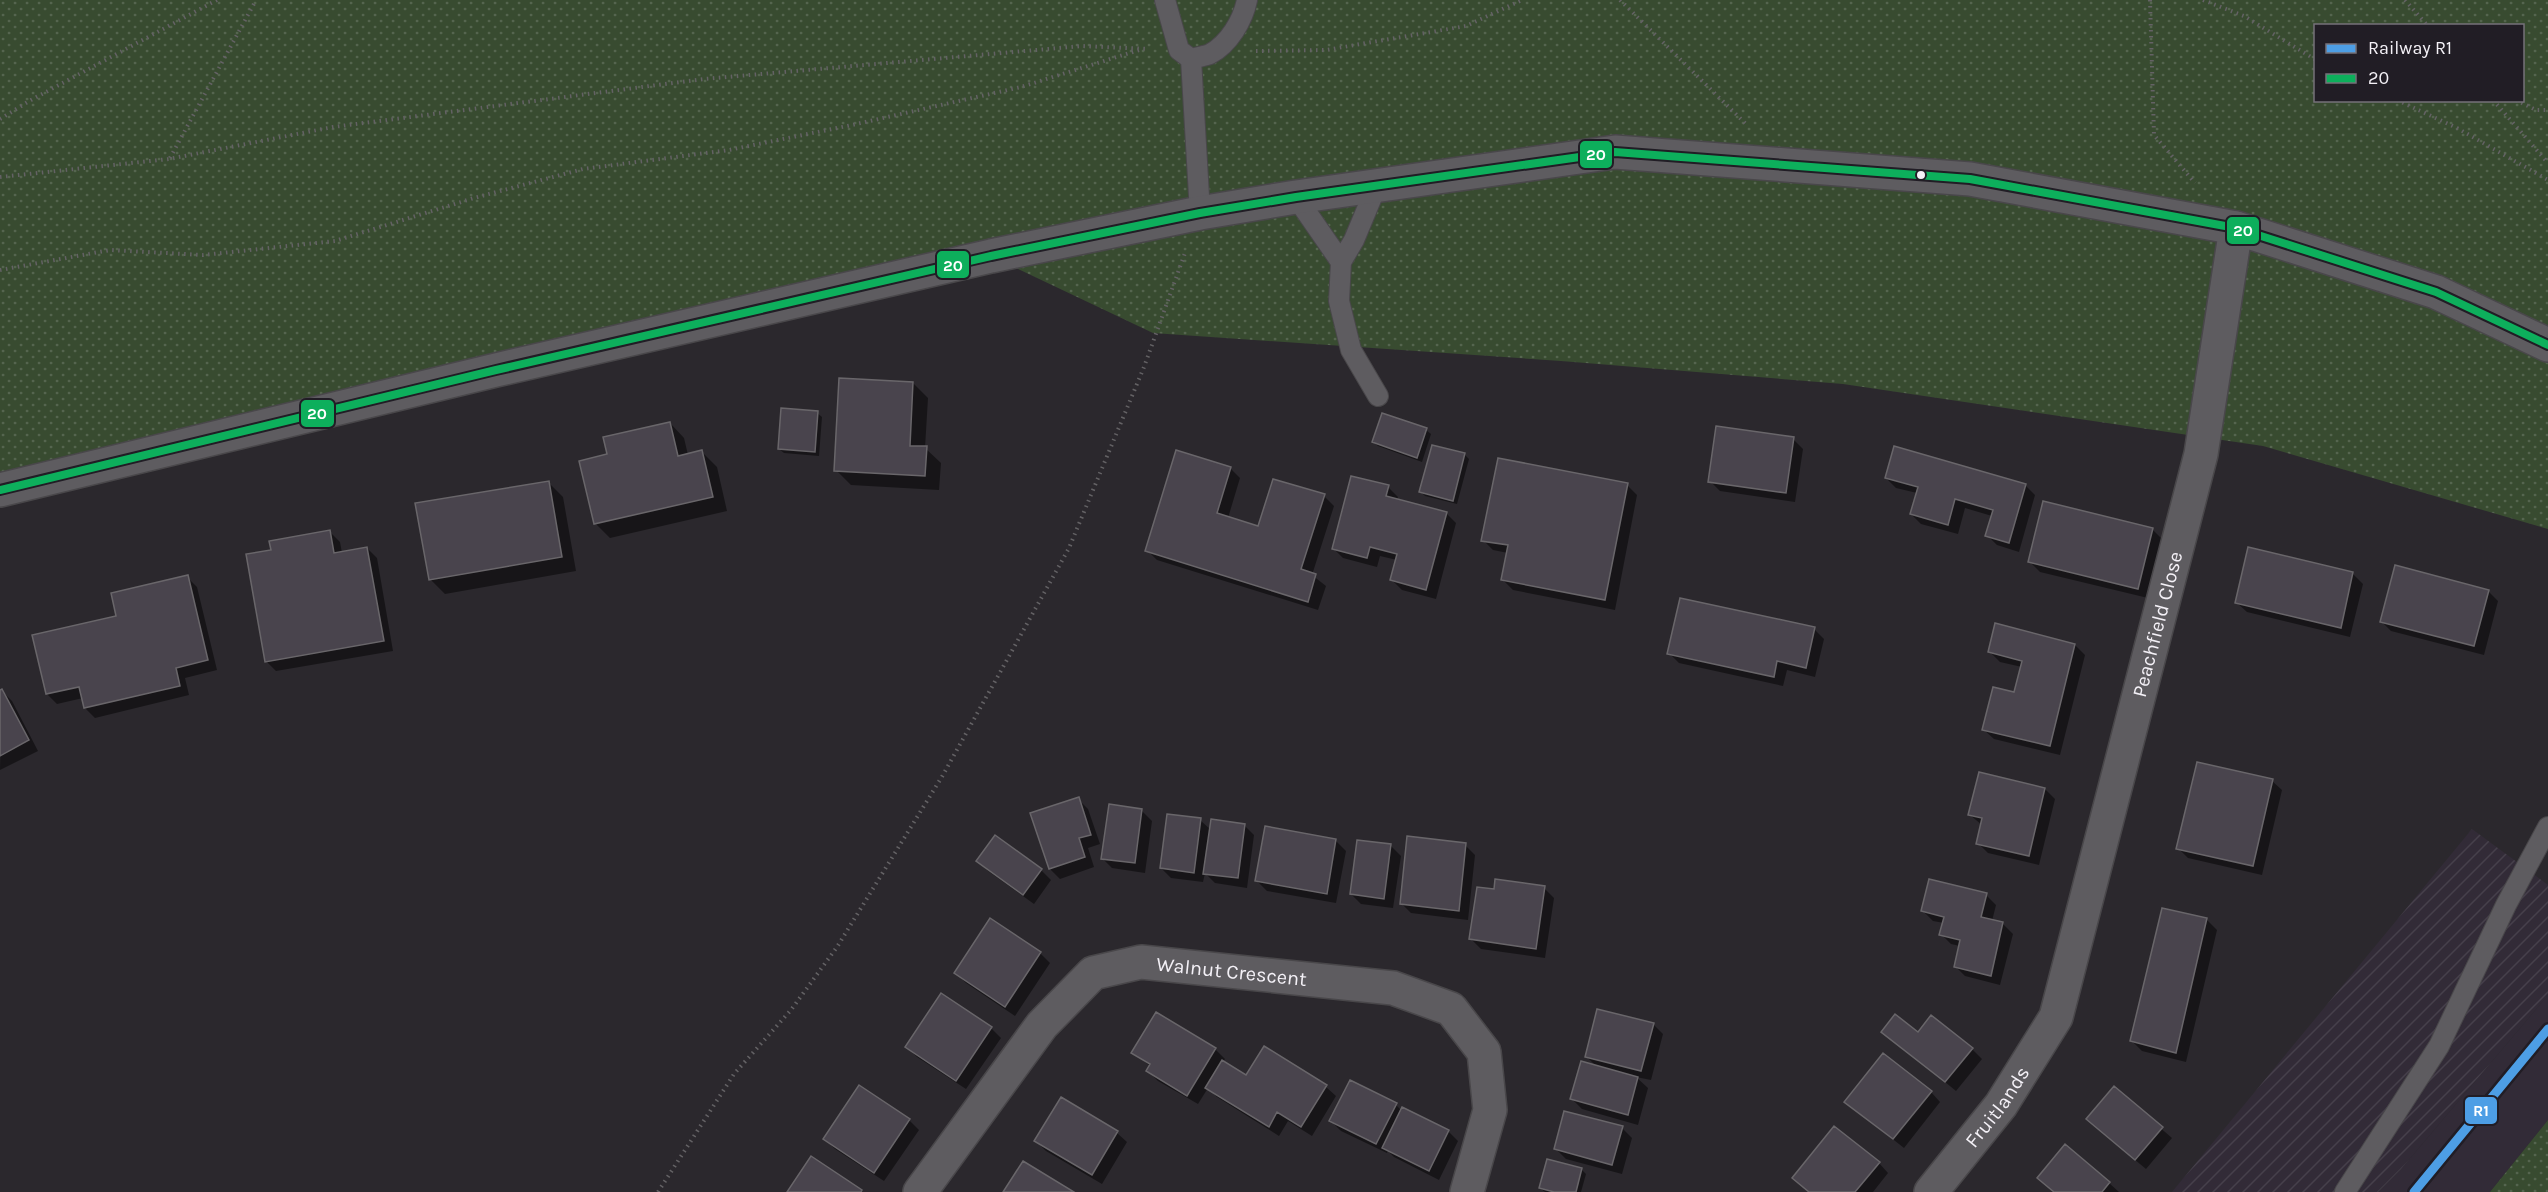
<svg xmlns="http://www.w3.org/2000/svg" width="2548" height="1192" viewBox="0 0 2548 1192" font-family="Karla,sans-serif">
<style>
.built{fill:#322b37}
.industrial{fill:url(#industrial-furrows)}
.grass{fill:url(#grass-dots);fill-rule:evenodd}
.shadow{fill:#0007}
.building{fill:#49444d;stroke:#69666a;stroke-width:1.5}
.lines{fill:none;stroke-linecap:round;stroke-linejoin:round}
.lane-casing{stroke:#49474a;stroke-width:22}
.street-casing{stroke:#49474a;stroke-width:36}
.secondary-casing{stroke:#49474a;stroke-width:36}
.path{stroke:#646265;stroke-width:4;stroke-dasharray:1.5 4.5;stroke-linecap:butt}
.lane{stroke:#5e5c60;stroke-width:20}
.street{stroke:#5e5c60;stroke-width:33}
.secondary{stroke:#5e5c60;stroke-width:33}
.bus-1-casing{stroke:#211d25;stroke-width:12}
.bus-1{stroke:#0daf5c;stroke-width:8}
.rail-1-casing{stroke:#211d25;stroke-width:14}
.rail-1{stroke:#4d9ee5;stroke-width:9}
.bus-dot{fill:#f4f1f7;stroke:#211d25;stroke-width:2}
.labels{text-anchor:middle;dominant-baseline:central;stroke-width:4.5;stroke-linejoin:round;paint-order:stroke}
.street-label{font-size:20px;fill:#f4f1f7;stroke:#211d25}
.line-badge{stroke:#211d25;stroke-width:2}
.badge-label{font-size:16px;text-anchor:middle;font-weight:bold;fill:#fff}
</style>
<defs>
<pattern id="industrial-furrows" width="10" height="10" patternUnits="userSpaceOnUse" patternTransform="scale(1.5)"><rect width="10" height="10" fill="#322b37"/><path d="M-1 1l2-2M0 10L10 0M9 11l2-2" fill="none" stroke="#46404b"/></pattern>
<pattern id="grass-dots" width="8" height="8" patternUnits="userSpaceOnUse" patternTransform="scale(1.5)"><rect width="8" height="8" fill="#384b30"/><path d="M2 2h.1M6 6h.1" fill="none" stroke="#55654f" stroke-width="1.8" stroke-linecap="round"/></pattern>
</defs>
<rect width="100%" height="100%" fill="#2b282d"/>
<path class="built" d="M2548 995V1120L2490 1192H2378L2401 1169Z"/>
<path class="industrial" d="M2472 829 2548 885V995L2401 1169 2378 1192H2172Z"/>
<path class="grass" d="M0 0H2548V529L2263 446 1843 384 1561 361 1153 333 991 256 0 490ZM2316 26H2522V100H2316Z
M2548 1120V1192H2490Z"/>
<path class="shadow" d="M913 383 928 398 925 448 941 463 939 490 851 485 836 470Z
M817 413 822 417 819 456 784 453 779 449Z
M670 423 684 438 688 455 702 452 717 467 727 511 610 538 595 523 609 455Z
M1426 430 1431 434 1422 462 1378 446 1373 442Z
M1793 439 1803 449 1795 502 1720 491 1710 481Z
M1464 454 1469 459 1457 504 1425 496 1421 492Z
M1230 468 1240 478 1228 518 1259 528 1324 496 1334 506 1312 575 1326 586 1318 610 1157 560 1147 550Z
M1886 478 2025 485 2035 495 2019 552 1997 545 1987 535 1992 516 1965 508 1958 534 1921 524 1911 514 1917 493 1896 488Z
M548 482 563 497 576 571 445 594 430 579Z
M1627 485 1637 495 1615 610 1513 590 1503 580 1508 553 1493 550 1483 540Z
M1388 487 1398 497 1397 500 1446 513 1456 523 1436 599 1402 590 1392 580 1397 560 1380 556 1377 567 1343 558 1333 548Z
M2152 529 2162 539 2148 598 2040 572 2030 562Z
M330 532 340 542 342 553 367 548 377 558 393 651 276 671 266 661 272 551Z
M2249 549 2353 574 2363 584 2350 637 2247 612 2237 603Z
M187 577 197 587 217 670 185 678 189 695 95 718 85 708 83 698 57 704 47 694 34 637 118 617Z
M2488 591 2498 601 2484 655 2391 631 2381 621Z
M1814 629 1824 639 1815 677 1787 670 1783 686 1679 663 1669 653Z
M2075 645 2085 655 2060 755 1994 739 1984 730 2016 693 2022 667 2000 662 1990 652Z
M2 691 12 701 38 751 0 770Z
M2272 781 2282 790 2262 875 2188 858 2178 848Z
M2045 789 2055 799 2039 865 1988 853 1978 843 1982 825 1970 815Z
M1078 799 1088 809 1100 844 1088 848 1094 867 1060 879 1050 869 1032 814Z
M1142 811 1152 821 1145 873 1112 868 1102 858Z
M1200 820 1211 830 1244 825 1254 835 1247 888 1215 883 1205 873 1203 882 1171 878 1161 868Z
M1336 841 1346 851 1336 903 1267 891 1257 881Z
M1465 845 1475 855 1468 920 1411 913 1401 903Z
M1391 846 1401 856 1393 908 1361 904 1351 894Z
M978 861 1041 870 1051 880 1034 904 988 871Z
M1544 888 1554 898 1545 958 1481 949 1471 939Z
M1986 895 1996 905 1992 921 2003 924 2013 934 2000 985 1965 976 1955 966 1960 946 1951 944 1941 934 1944 923 1933 921 1923 911Z
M2207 920 2217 930 2186 1062 2142 1051 2132 1041Z
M991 921 1040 953 1050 963 1015 1016 966 983 956 973Z
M1653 1024 1663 1034 1651 1080 1636 1077 1648 1088 1638 1125 1582 1109 1572 1099 1597 1067 1587 1057Z
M991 1028 1001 1038 966 1089 917 1057 907 1047Z
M1883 1031 1918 1034 1972 1049 1982 1059 1956 1091Z
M1264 1048 1326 1087 1336 1096 1312 1136 1288 1121 1279 1136 1217 1097 1208 1088 1198 1104 1158 1081 1148 1071 1151 1067 1133 1052 1215 1049 1225 1059 1223 1062 1247 1077Z
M2114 1088 2172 1138 2146 1169 2098 1129Z
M1931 1092 1940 1102 1904 1148 1846 1102Z
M1396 1105 1402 1111 1403 1109 1448 1131 1458 1141 1439 1180 1394 1157 1388 1151 1387 1153 1341 1131 1331 1121Z
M909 1120 919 1130 884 1181 835 1149 825 1139Z
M1622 1128 1632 1138 1622 1174 1566 1159 1556 1149Z
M1117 1133 1127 1142 1102 1184 1046 1151 1036 1141Z
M2065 1146 2109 1183 2119 1192H2054Z
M1879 1163 1888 1173 1873 1192H1809Z
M1581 1169 1586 1174 1581 1192H1545L1540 1188Z"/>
<path class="building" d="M839 378 913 382 910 446H927L925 476 834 471Z
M781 408 818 411 815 452 778 449Z
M1382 413 1427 428 1417 458 1372 442Z
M670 422 678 456 702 450 713 497 594 524 579 461 607 454 603 437Z
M1716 426 1794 437 1786 493 1708 482Z
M1432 445 1465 453 1453 501 1419 492Z
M1894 446 2026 484 2009 543 1985 536 1993 510 1955 499 1948 525 1910 514 1918 487 1885 478Z
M1176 450 1231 467 1217 513 1258 526 1273 479 1325 494 1301 569 1316 574 1308 602 1145 551Z
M1498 458 1628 483 1605 600 1501 580 1508 545 1481 541Z
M1351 476 1389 485 1386 496 1447 512 1426 590 1390 580 1397 554 1370 547 1367 558 1332 549Z
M549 481 562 557 429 580 415 503Z
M2043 501 2153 528 2138 589 2028 562Z
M330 530 334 553 367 547 384 641 265 662 246 554 271 550 269 541Z
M2248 547 2353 572 2341 628 2235 603Z
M2395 565 2489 590 2474 646 2380 622Z
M188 575 208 660 176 668 180 686 84 708 79 687 46 694 32 635 116 616 111 593Z
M1680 598 1815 627 1806 668 1777 661 1774 677 1667 654Z
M1995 623 2075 644 2050 746 1982 730 1993 687 2014 692 2022 661 1988 652Z
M2 689 29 740 0 756V690Z
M2197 762 2273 779 2253 866 2176 849Z
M1979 772 2045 788 2029 856 1976 844 1982 818 1968 815Z
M1079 797 1091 835 1079 838 1085 857 1049 869 1030 813Z
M1109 804 1142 809 1135 863 1101 859Z
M1167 814 1201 818 1194 873 1160 868Z
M1211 819 1245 824 1238 878 1203 874Z
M1265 826 1336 839 1327 894 1255 881Z
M995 835 1042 869 1023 895 976 861Z
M1407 836 1466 843 1459 911 1400 904Z
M1357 840 1391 844 1384 899 1350 894Z
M1495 879 1545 886 1536 949 1469 939 1477 887 1494 889Z
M1929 879 1987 893 1981 917 2003 922 1991 976 1954 967 1960 940 1939 935 1944 917 1921 911Z
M2162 908 2207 918 2176 1053 2130 1041Z
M990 918 1041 952 1005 1007 954 973Z
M941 993 992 1027 956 1081 905 1047Z
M1597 1009 1654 1023 1641 1071 1585 1057Z
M1156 1012 1216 1048 1187 1096 1146 1071 1150 1064 1131 1053Z
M1895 1014 1918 1032 1931 1015 1973 1048 1945 1082 1881 1032Z
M1264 1046 1327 1085 1301 1127 1277 1112 1269 1127 1205 1088 1222 1060 1246 1075Z
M1883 1053 1932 1091 1893 1139 1844 1102Z
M1581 1061 1638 1077 1628 1115 1570 1099Z
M1350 1080 1397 1103 1376 1144 1329 1121Z
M859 1085 910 1119 874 1173 823 1139Z
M2114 1086 2163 1127 2135 1160 2086 1119Z
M1061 1097 1118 1131 1092 1175 1034 1141Z
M1402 1107 1449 1130 1429 1171 1382 1148Z
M1564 1111 1623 1126 1612 1165 1554 1149Z
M1834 1126 1880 1162 1855 1192H1809L1792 1178Z
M2065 1144 2110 1182 2102 1192H2054L2037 1178Z
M811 1156 862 1190 861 1192H787Z
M1547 1159 1582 1168 1576 1192H1554L1539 1188Z
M1023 1161 1074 1192H1003Z"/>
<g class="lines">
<defs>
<path id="lane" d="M1165 0 1179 50 1191 59
M1191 59 1200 213
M1191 59C1197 57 1205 56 1210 54 1229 44 1243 20 1247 0
M1296 197 1341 262 1339 301 1351 350 1378 396
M1341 262 1354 240 1377 185
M2345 1192 2439 1046 2506 905 2548 827"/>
<g id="street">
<path id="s1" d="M920 1192 1042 1025 1093 973 1141 962 1393 988 1451 1009 1484 1052 1490 1110 1467 1192"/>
<path id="s2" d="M1931 1192 2001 1105 2056 1017 2201 454 2236 228"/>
</g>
<path id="secondary" d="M0 490 496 370 991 256 1200 213 1296 197 1615 152 1970 179 2236 228 2436 292 2548 345"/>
</defs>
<use href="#lane" class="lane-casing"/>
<use href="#street" class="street-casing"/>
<use href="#secondary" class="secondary-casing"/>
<path class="path" d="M1620 0 1748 126
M2150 0 2154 135 2195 183
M2203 0 2244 16 2316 60
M2405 0 2428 26
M1256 51 1326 50 1466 26 1522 0
M2397 100 2457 128 2548 180
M2493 100 2548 163
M2516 100 2536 110H2548
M0 119 31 100 217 0
M170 158 256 0
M0 177 169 159 333 127 704 79 1082 46 1149 49
M0 270 110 250 203 255 335 241 474 198 583 169 729 150 852 125 1021 87 1139 50
M658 1192 734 1074 791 1010 837 947 943 775 1069 548 1144 367 1185 253"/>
<use href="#lane" class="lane"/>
<use href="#street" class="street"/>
<use href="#secondary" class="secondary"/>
<defs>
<path id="bus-1" d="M0 490 496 370 991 256 1200 213 1296 197 1615 152 1970 179 2236 228 2436 292 2548 345"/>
</defs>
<use href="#bus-1" class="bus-1-casing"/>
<use href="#bus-1" class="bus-1"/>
<defs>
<path id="rail-1" d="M2414 1192 2548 1029"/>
</defs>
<use href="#rail-1" class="rail-1-casing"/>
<use href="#rail-1" class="rail-1"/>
</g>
<circle class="bus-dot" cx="1921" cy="175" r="5"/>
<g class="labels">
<g class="street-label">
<text stroke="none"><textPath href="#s2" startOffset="621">Peachfield Close</textPath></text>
<text stroke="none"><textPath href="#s1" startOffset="420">Walnut Crescent</textPath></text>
<text stroke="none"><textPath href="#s2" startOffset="108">Fruitlands</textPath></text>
</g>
</g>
<g class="line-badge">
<rect x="1579" y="140" width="34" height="29" rx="6" fill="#0daf5c"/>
<rect x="2226" y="216" width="34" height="29" rx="6" fill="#0daf5c"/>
<rect x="936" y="250" width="34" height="29" rx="6" fill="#0daf5c"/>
<rect x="300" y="399" width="35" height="29" rx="6" fill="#0daf5c"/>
<rect x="2464" y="1096" width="34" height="29" rx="6" fill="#4d9ee5"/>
</g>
<g class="badge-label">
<text x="1596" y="160">20</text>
<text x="2243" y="236">20</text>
<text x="953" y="271">20</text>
<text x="317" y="419">20</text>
<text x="2481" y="1116">R1</text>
</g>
<rect x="2314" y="24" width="210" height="78" fill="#211d25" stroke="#757279" stroke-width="1.5"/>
<rect x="2326" y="44" width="30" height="9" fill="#4d9ee5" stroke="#757279" stroke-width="1.5"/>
<text x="2368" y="54" font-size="18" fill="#f4f1f7">Railway R1</text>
<rect x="2326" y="74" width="30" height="9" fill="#0daf5c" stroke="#757279" stroke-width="1.5"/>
<text x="2368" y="84" font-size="18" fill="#f4f1f7">20</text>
</svg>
